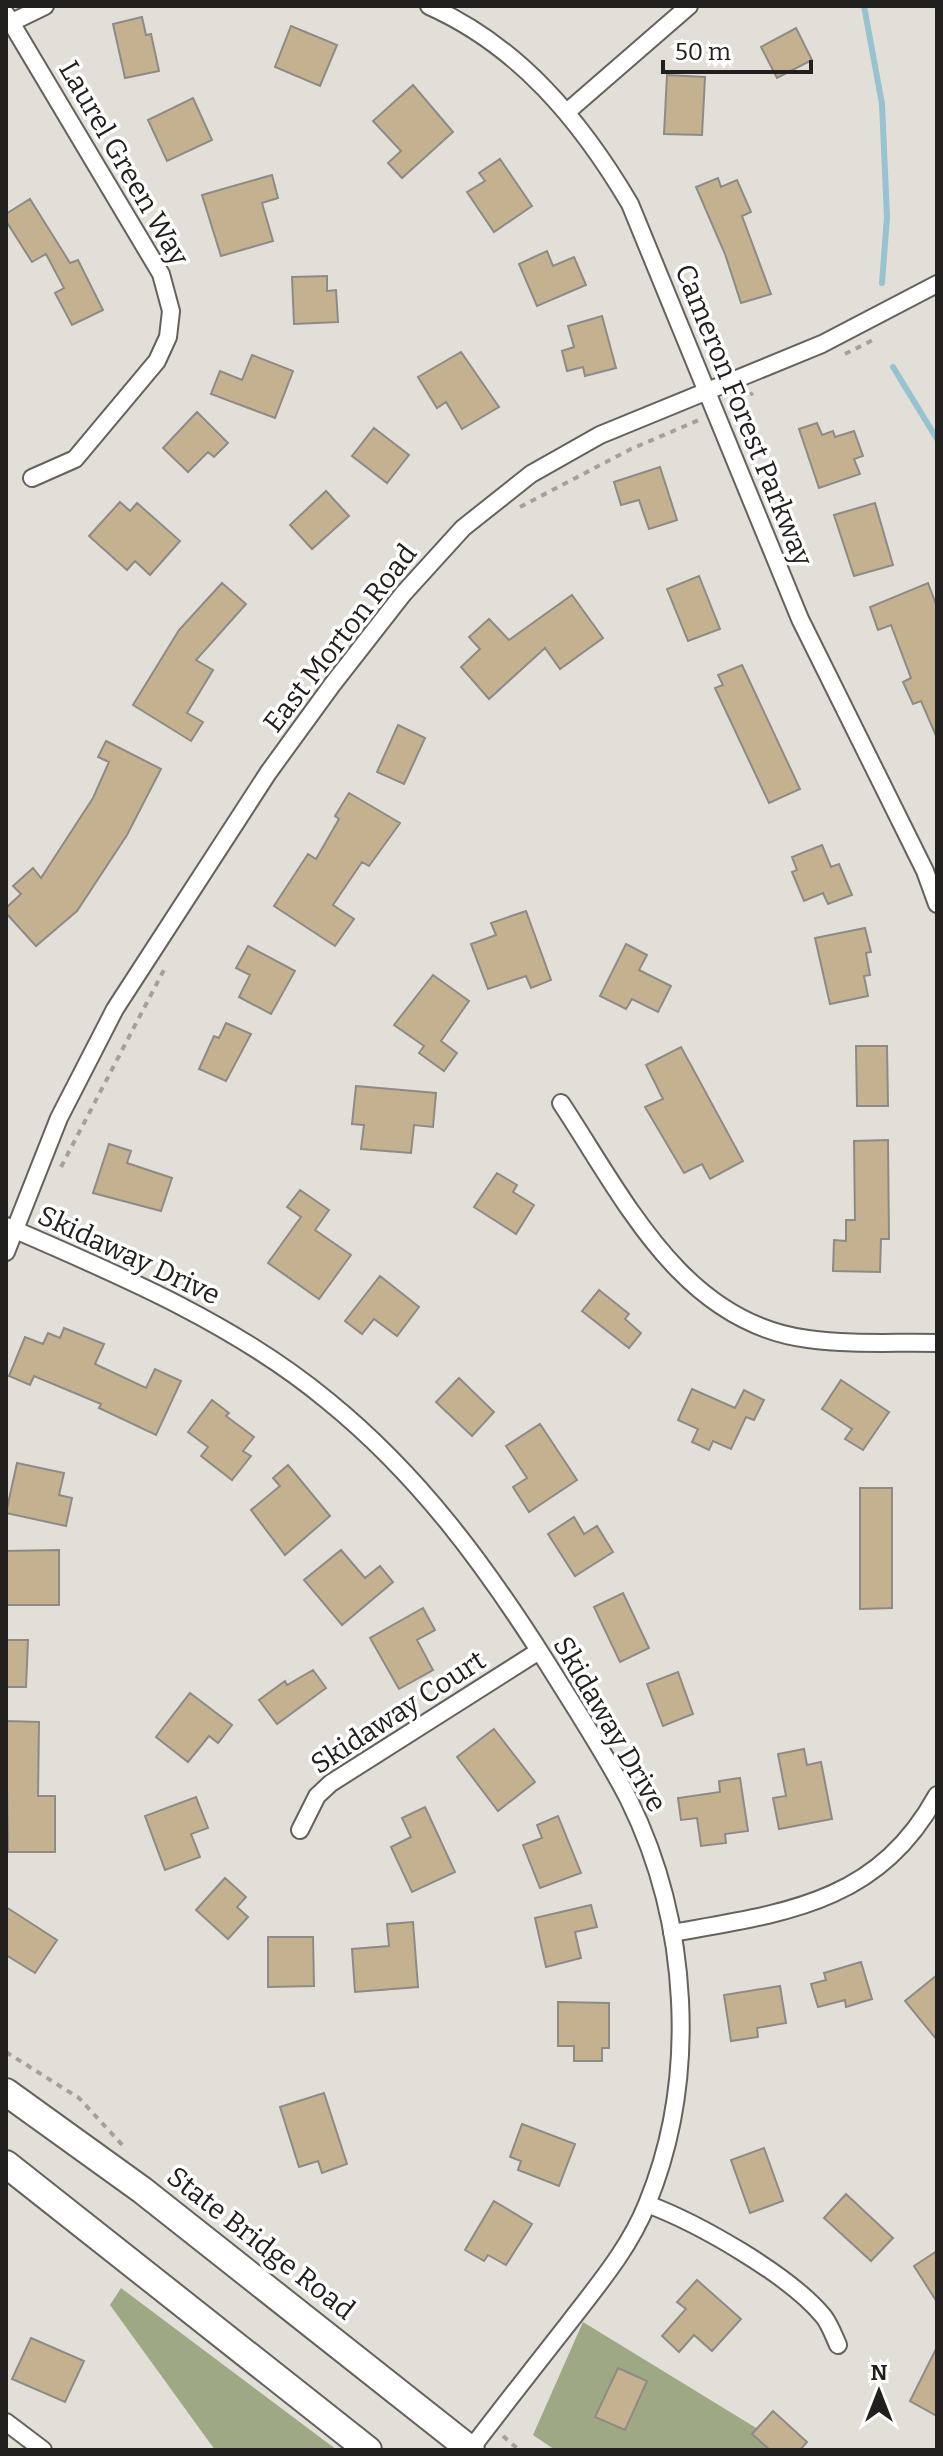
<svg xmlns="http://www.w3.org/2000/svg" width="943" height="2456" viewBox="0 0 943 2456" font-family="Bitter,serif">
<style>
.forest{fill:#9fa884}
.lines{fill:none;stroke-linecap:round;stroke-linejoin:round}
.stream{stroke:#97c3d1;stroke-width:6}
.building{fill:#c4b18f;stroke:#8e8b86;stroke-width:2}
.minor-casing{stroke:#65625d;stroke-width:20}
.trunk-casing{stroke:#65625d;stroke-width:30}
.path{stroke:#a4a19d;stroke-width:4;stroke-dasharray:6 6;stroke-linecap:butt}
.minor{stroke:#fff;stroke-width:16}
.trunk{stroke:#fff;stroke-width:26}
.labels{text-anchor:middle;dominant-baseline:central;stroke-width:7;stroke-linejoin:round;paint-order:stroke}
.street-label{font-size:28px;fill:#21201e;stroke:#fff}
</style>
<rect width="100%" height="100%" fill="#e2dfd9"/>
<path class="forest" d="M121 2288 337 2450H215L110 2305Z
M583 2322 792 2450H555L533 2435Z"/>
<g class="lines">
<path class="stream" d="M864 6 882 104 887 217 882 283
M893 367 937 439"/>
</g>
<path class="building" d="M142 17 146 35 151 34 159 71 125 78 113 24Z
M291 26 337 45 320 86 275 67Z
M796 28 812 60 777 78 761 47Z
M667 75 705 77 702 135 664 134Z
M413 85 453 132 402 178 388 163 401 151 373 121Z
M193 98 212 140 167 161 148 120Z
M500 159 532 206 494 232 467 192 485 181 479 173Z
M272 175 278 198 262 203 273 241 221 256 202 195Z
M718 178 721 187 737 180 751 212 742 216 771 294 741 303 725 254 696 187Z
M30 199 70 263 78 260 103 310 72 325 55 293 64 288 46 254 32 262 6 221V214Z
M547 251 553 266 574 257 586 285 537 306 519 264Z
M327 276V291L336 290 338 322 294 324 292 277Z
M602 316 616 368 585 376 583 367 567 371 562 351 574 347 568 326Z
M461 352 499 407 462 429 446 402 437 408 418 377Z
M252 355 293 371 275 418 211 394 220 371 242 380Z
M197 412 228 443 214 457 208 452 188 472 163 448Z
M817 423 822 435 833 431 835 437 854 431 863 456 854 459 860 474 819 488 799 429Z
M374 428 409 455 387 483 352 456Z
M660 467 677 520 649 529 639 500 621 505 614 482Z
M326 491 349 516 312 549 290 525Z
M120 502 130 511 137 503 180 541 150 575 135 561 127 570 89 536Z
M875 503 893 565 854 576 834 515Z
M699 576 720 629 688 641 667 589Z
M222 583 246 604 196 660 213 670 187 713 203 722 191 741 133 705 179 630Z
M928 583 937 607V738L921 701 913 704 903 682 911 678 891 625 878 630 870 607Z
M572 595 603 638 560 669 545 648 489 699 461 667 480 649 469 637 489 619 509 640Z
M742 665 800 789 769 803 715 688 723 685 718 675Z
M398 725 425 738 404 784 377 772Z
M106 741 161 769 127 835 77 911 36 946 6 913V908L21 894 13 886 33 868 41 878 93 798 109 762 98 757Z
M349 793 400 823 369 866 362 862 333 905 354 919 335 946 274 906 308 854 316 859 339 819 335 816Z
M822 845 831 867 839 864 852 895 828 904 823 893 804 901 792 872 797 870 792 857Z
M526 911 551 980 531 988 526 976 488 989 471 944 496 935 491 923Z
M865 928 871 952 866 953 870 975 864 976 868 996 830 1004 815 938Z
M626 944 647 955 639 970 671 986 658 1012 632 999 626 1009 600 996Z
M248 946 295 971 271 1014 239 997 250 975 236 968Z
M433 975 469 1001 441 1041 457 1053 444 1071 419 1053 424 1046 394 1025Z
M226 1023 251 1034 226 1081 199 1069 214 1036 219 1038Z
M856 1046H887L888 1106H857Z
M681 1047 743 1161 710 1179 702 1164 684 1173 645 1107 663 1099 646 1065Z
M356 1086 436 1093 433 1127 414 1125 411 1153 361 1149 364 1125 352 1124Z
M888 1140 889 1239H881L880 1272 833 1271 834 1240 846 1241V1220H855L854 1141Z
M109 1144 131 1151 127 1163 172 1178 161 1211 93 1193Z
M497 1173 517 1185 513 1192 534 1205 516 1234 474 1207Z
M300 1190 329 1210 315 1230 351 1255 319 1299 268 1263 301 1217 287 1207Z
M380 1276 419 1307 397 1336 374 1319 362 1334 345 1321Z
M599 1290 629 1314 625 1319 641 1333 629 1348 582 1311Z
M64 1328 104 1344 95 1364 146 1388 155 1369 181 1381 156 1435 99 1408 101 1404 34 1376 30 1385 9 1376 25 1337 43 1344 48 1333 60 1338Z
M459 1378 494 1412 472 1436 436 1402Z
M841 1380 889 1412 863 1450 845 1439 852 1429 822 1409Z
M692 1389 735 1408 744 1390 764 1400 754 1420 746 1417 731 1449 713 1441 709 1450 692 1442 698 1429 678 1420Z
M212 1400 229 1413 226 1416 254 1437 243 1451 251 1456 232 1480 201 1456 208 1447 188 1432Z
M540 1424 577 1480 529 1512 513 1487 527 1478 506 1446Z
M17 1463 64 1473 59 1495 72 1498 66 1526 6 1513Z
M288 1465 330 1516 285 1555 251 1510 280 1486 273 1478Z
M860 1488H892V1608L860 1609Z
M574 1517 584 1534 597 1526 613 1552 575 1576 548 1534Z
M59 1550V1605H6V1551Z
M341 1550 365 1578 380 1566 393 1582 342 1625 304 1580Z
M623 1593 649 1648 620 1662 594 1607Z
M423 1608 435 1630 417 1640 433 1670 399 1689 370 1638Z
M6 1640H28L26 1687H6Z
M313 1670 326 1688 277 1724 259 1700 285 1681 287 1685Z
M678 1672 693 1714 663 1726 647 1684Z
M190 1693 232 1725 218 1743 209 1736 188 1762 156 1737Z
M6 1721 39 1722 38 1796H55V1852H8Z
M494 1729 535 1782 498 1811 457 1757Z
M804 1749 807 1765 821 1762 832 1819 779 1829 773 1798 786 1796 778 1754Z
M740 1778 748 1831 725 1834 726 1843 701 1846 697 1818 681 1820 678 1798 720 1792 719 1781Z
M196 1797 208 1828 191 1834 200 1857 165 1870 145 1816Z
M425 1807 455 1872 412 1892 391 1847 411 1837 402 1818Z
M558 1816 581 1873 540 1888 523 1845 542 1838 537 1825Z
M225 1878 246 1897 237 1907 248 1917 228 1939 196 1910Z
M591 1905 597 1927 575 1932 581 1958 546 1967 535 1918Z
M6 1907 57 1940 35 1973 6 1955Z
M413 1922 418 1987 355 1992 352 1949 389 1946 387 1924Z
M268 1937H313L314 1986 268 1987Z
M861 1962 872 1999 846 2007 845 2000 818 2007 811 1984 826 1980 824 1973Z
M937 1975V2040L905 2001Z
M780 1986 786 2023 757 2028 758 2037 731 2041 724 1995Z
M558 2002 609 2003V2048H602V2061H574V2046H558Z
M324 2093 347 2164 322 2173 318 2161 299 2167 280 2107Z
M522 2124 575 2144 559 2186 518 2170 521 2161 510 2157Z
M764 2148 783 2201 750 2213 731 2160Z
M846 2194 893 2238 871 2261 824 2218Z
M494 2201 532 2224 506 2265 488 2255 484 2261 465 2250Z
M937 2251V2302L914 2266Z
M697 2280 741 2319 712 2351 694 2335 679 2352 662 2336 686 2309 677 2302Z
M31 2338 84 2361 65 2402 12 2379Z
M937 2347V2416L910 2401Z
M618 2368 647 2381 625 2430 595 2417Z
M773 2411 807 2442 800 2450H770L752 2434Z"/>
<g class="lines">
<defs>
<path id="minor" d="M429 6C519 46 581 121 630 204L800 619 925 871 937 904
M6 14 161 274 171 311 168 337 157 361 75 459 32 478
M6 25 45 6
M568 111 689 6
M561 1103C624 1198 682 1323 808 1339 850 1345 895 1342 937 1343
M6 1226C117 1274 234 1323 328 1401 419 1475 485 1565 547 1663 575 1708 605 1753 629 1800 689 1922 699 2078 647 2204 629 2249 597 2286 568 2324 535 2366 502 2408 470 2450
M6 1252 59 1118 115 1009 268 773 332 685 403 594 463 528 531 474 600 435 822 344 937 284
M300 1830 317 1796 331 1783 539 1651
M672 1933C784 1913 877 1904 937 1795
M647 2204C698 2223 790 2275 824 2317 830 2325 834 2336 838 2345
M6 2422 43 2450"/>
<path id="trunk" d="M6 2092 142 2190 471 2450
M6 2164 368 2450"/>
</defs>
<use href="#minor" class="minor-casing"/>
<use href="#trunk" class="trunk-casing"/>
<path class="path" d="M845 354 877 338
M729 406 753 393
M520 507 631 449 699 420
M61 1167 166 966
M6 2052 79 2098 125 2148
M503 2436 519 2450"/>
<use href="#minor" class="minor"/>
<use href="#trunk" class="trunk"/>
</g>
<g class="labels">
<g class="street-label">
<text transform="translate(124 163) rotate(60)">Laurel Green Way</text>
<text transform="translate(744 415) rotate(68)">Cameron Forest Parkway</text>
<text transform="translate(340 638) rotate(-52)">East Morton Road</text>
<text transform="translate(129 1255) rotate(25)">Skidaway Drive</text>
<text transform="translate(398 1712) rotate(-33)">Skidaway Court</text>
<text transform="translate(610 1724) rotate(60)">Skidaway Drive</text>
<text transform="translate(261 2243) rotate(38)">State Bridge Road</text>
</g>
</g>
<rect width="943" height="2456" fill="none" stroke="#21201e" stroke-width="16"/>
<g transform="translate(879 2392)" stroke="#ffffff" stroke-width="6" paint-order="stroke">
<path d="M0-6L14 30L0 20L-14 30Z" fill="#21201e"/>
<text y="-12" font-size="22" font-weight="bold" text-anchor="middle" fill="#21201e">N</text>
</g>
<path d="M663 60v12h148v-12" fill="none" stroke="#21201e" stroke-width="4"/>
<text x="675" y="60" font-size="24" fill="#21201e" stroke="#ffffff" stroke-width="6" paint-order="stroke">50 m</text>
</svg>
